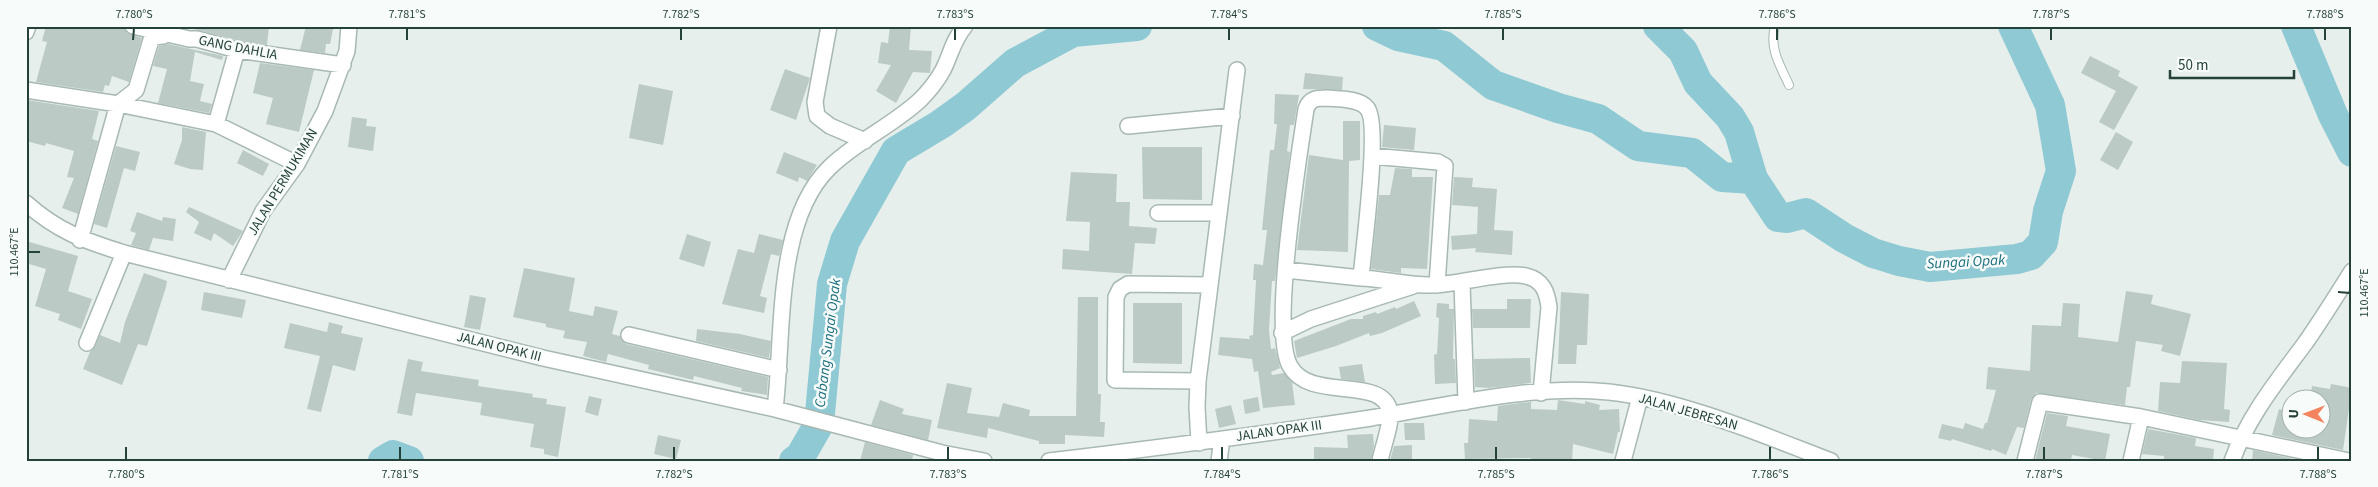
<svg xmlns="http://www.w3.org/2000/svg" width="2378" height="487" viewBox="0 0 2378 487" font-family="'Source Sans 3',sans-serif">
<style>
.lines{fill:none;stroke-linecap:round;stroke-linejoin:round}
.river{stroke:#8ec9d4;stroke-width:30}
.building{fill:#bbcac4}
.service-casing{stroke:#a8b8b2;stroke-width:10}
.minor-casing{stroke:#a8b8b2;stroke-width:18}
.service{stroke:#fff;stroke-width:8}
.minor{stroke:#fff;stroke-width:15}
.ticks{fill:none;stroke:#24423a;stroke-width:2}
.labels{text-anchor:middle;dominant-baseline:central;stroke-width:5;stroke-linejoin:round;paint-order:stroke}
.street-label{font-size:14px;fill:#24423a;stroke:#f7fbf9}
.water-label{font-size:15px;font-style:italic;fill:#1c6f80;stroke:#f7fbf9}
.neatline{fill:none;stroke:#24423a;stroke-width:2}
.ticks-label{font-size:12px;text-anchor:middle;fill:#24423a}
</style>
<rect width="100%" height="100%" fill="#e6efeb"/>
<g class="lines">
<path class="river" d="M1377 26 1398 36 1444 46 1493 85 1558 108 1598 119 1638 146 1692 153 1722 177 1753 179
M1658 26 1683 51 1698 83 1730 117 1739 132 1753 179 1778 217 1787 218 1806 213 1844 238 1873 253 1899 261 1930 267 2017 259 2031 255 2043 242 2048 211 2061 171 2050 105 2013 26
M2296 26 2333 115 2352 152
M383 461 393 455 409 461
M794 461 800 457 819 424 832 284 845 241 896 151 941 124 966 106 1015 63 1073 32 1137 26"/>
</g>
<path class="building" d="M46 26H124L127 33 142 38 129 82 112 76 109 86 105 85 103 92 36 82 47 42 42 41Z
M176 26 269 27 267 45 239 41 199 30Z
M306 26 333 29 330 44H326L325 53 300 50Z
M890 26H911L909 50 932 51 930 73 913 72 896 103 876 91 891 65 878 63 881 42 888 43Z
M168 44 223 56 222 60 195 52 190 81 204 84 200 101 212 104 209 113 158 103 167 69 153 66 159 46Z
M2090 56 2120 71 2118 76 2138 87 2114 130 2099 122 2116 91 2081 73Z
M260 63 314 70 299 132 266 124 273 98 253 93Z
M785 69 810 78 796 120 770 110Z
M1305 73 1343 77 1342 90 1303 89Z
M639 84 673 91 663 145 629 138Z
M1275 94 1299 95 1294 125H1290L1287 151 1290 152 1275 281H1272L1269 330 1271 349 1275 348 1279 363 1280 368 1271 372 1272 375 1284 373 1292 382 1295 405 1263 408 1258 371 1254 372 1252 359 1218 355 1220 337 1250 339 1249 336 1253 335 1256 280H1253L1254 264 1263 265 1267 230H1262L1270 150H1274L1277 124H1274Z
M26 100 99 111 92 139 98 141 78 214 62 208 74 178 67 177 74 151 46 143 45 146 26 141Z
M352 117 367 119 366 126 376 127 373 151 348 147Z
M1343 121H1360V160L1349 161 1348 252 1297 250 1309 155 1343 160Z
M1384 125 1416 128 1414 150 1382 147Z
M182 127 206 132 203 170 190 169 174 164 182 140Z
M2116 132 2133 142 2118 170 2100 160Z
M116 146 140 152 135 171 124 168 107 228 94 224Z
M1142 147H1202V200L1143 199Z
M243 150 269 164 263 176 237 163Z
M784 152 817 165 807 181 799 177 798 182 776 173Z
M1395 168 1412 169V177H1433L1427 269 1401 268V273L1371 269 1379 195H1390Z
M1071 172 1117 174 1116 202H1130L1129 226 1157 228 1155 244 1135 243 1132 274 1062 269 1063 249 1089 251 1090 222 1066 221Z
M1454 177 1473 178 1472 187 1497 189 1494 230 1513 231 1512 255 1475 252 1476 248 1452 250 1451 236 1477 234 1478 207 1452 205Z
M189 207 203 213 243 231 233 246 214 233 211 241 194 233 199 222 186 212Z
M137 212 162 221 163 217 176 219 173 241 153 238 149 250 131 245 136 233 130 231Z
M687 234 711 242 704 267 679 259Z
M759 234 783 240 779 256 771 254 760 296 767 298 764 313 722 304 738 249 754 253Z
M26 241 78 256 68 291 92 299 81 329 58 320 60 314 35 306 46 269 26 263Z
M524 268 575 278 569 311 593 316 595 306 618 311 612 334 620 336 626 344 768 377 767 395 741 391 742 388 694 376 693 380 648 369 649 365 608 354 606 362 583 356 587 342 563 338 565 331 546 327V324L513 317Z
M144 273 167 281 166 287 147 346 138 344 122 385 83 369 90 352 95 347 100 335 120 343 125 322Z
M2126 291 2153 295 2151 304 2191 314 2180 356 2161 351 2163 345 2136 341 2130 387H2127L2125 405 2036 393 2031 400 2024 428 2017 427 2006 455 1992 449 1991 451 1952 439 1951 441 1938 438 1942 424 1963 429 1965 423 1983 429 1985 423H1987L1996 390 1986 389 1988 367 2030 371 2032 325 2061 326 2063 303 2080 304 2078 337 2118 342Z
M204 292 246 300 242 318 201 310Z
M1561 292 1589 294 1587 345H1577L1576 364H1558Z
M470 295 486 298 480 330 464 327Z
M1078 297H1098V394H1101L1100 422H1105L1104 437 1065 435V444H1039V441L988 428 987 438 937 428 947 383 972 388 967 413 999 417 1003 403 1030 410 1029 416H1076Z
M1507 299H1531L1530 328H1473L1472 309H1507Z
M1414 301 1421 316 1382 333 1370 336 1369 333 1336 346 1297 358 1294 341 1351 319H1363V316L1376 312 1377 314 1395 307 1396 309Z
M1133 303H1182V364L1133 363Z
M1437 303 1449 304V309H1454L1453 359H1455L1456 383 1435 384 1434 355 1437 354 1438 337 1439 318 1436 317Z
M329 322 343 326 341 333 363 338 355 371 333 365 321 412 307 409 320 356 284 348 290 323 327 332Z
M697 329 740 334 771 341 769 358 696 341Z
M1530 358 1531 383 1489 388 1475 387 1474 359Z
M408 359 423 362 421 371 479 380 478 386 533 394 532 397 547 399 546 404 566 407 558 457 544 454V449L530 447 534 424 480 415 482 403 416 393 412 416 397 413Z
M2182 361 2227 363 2224 409 2230 410 2229 422 2199 420 2158 411 2160 382 2180 383Z
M1362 364 1365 382 1341 379 1339 367Z
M2331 384 2352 388 2343 450 2272 435 2279 409 2290 413V430H2320V400H2310L2312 386 2330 389Z
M589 396 602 399 598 416 585 412Z
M1258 397 1260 411 1245 414 1243 400Z
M880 400 904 409 902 414 932 420 928 440 871 425Z
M1558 400 1585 404V401L1600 405 1599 410 1619 409 1620 432H1618L1613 454 1573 444 1572 461H1531V458L1465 459 1464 443H1468L1469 419 1497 421 1498 406 1520 403 1531 402V409L1557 410Z
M1231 405 1236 424 1219 428 1215 409Z
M2047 413 2068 416 2066 426 2110 434 2105 461 2072 455 2071 461H2035Z
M1404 423H1424L1425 440H1405Z
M2148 429 2196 438 2195 446 2214 449 2213 461H2174L2164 459V456L2142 454Z
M1373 434 1374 446 1371 461H1314V447L1348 448 1347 435Z
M658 435 681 440 676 459 654 454Z
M865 442 913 455 912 461H860Z
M1412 445V461H1390L1394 446Z
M2253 450 2303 461H2252Z"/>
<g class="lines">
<defs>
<path id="service" d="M1775 26C1769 49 1780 65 1789 85"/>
<path id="minor" d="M133 26 189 39H197L237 50 343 65
M829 26 815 102 817 116 830 126 865 141
M26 32 28 26
M26 90 118 104 216 124 297 164
M216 124 237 50
M1128 126 1232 116
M1372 156 1438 162 1445 166 1437 285
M26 203C57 231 85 241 124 253L543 358 775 409 942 453 984 461
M1158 213H1219
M80 240 118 104 136 90 151 40 153 37 163 36 166 26
M1286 270 1361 278
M229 280 263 211 297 164 325 111 347 51 349 26
M1462 283 1466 402
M1282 333 1311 319 1413 286
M629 335 779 370
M87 343 124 253
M1198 381 1115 380 1116 297 1120 289 1128 284 1210 285
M775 409C784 338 774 222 829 168 855 142 892 126 920 100 929 91 937 81 943 70 951 54 953 40 965 26
M1199 443 1197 407 1198 381 1237 70
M1049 461C1156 448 1264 434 1371 418 1447 406 1531 384 1609 392 1681 400 1763 435 1831 461
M1219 461 1222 439
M1380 461C1382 449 1392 423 1390 412 1383 374 1310 403 1290 366 1270 331 1299 156 1306 109 1310 98 1317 98 1327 98 1338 99 1359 98 1367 108 1381 124 1363 251 1361 278 1385 279 1410 286 1434 285 1461 284 1502 271 1526 276 1543 280 1547 292 1549 307L1541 393
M1623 461 1640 397
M2025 461 2040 402 2141 417 2349 461
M2131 461 2141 417
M2232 461C2248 416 2278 380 2306 342 2322 319 2337 295 2352 271"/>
</defs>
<use href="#service" class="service-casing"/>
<use href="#minor" class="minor-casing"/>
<use href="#service" class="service"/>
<use href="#minor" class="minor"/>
</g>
<path class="ticks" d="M133 40 134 28M407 40V28M681 40V28M955 40V28M1229 40V28M1503 40V28M1777 40V28M2051 40V28M2325 40V28M28 252H40M2338 292 2350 293M126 460V447M400 460V447M674 460V447M948 460V447M1222 460V447M1496 460V447M1770 460V447M2044 460V447M2318 460V447"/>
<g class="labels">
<g class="street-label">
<text transform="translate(238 48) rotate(11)">GANG DAHLIA</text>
<text transform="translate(283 182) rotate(-59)">JALAN PERMUKIMAN</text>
<text transform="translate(499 347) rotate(14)">JALAN OPAK III</text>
<text transform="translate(1688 412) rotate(16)">JALAN JEBRESAN</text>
<text transform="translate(1279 431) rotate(-8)">JALAN OPAK III</text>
</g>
<g class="water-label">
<text transform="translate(1966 262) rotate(-3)">Sungai Opak</text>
<text transform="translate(828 343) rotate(-83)">Cabang Sungai Opak</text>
</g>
</g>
<rect width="2378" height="487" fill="none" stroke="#f7fbf9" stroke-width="55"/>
<g transform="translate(2306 414) rotate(271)"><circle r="24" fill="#f7fbf9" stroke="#a3b1ad"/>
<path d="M0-4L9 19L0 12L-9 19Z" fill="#f4845f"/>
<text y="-8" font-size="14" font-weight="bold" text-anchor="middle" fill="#24423a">U</text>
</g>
<path d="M2170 70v8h124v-8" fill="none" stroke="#24423a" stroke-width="2.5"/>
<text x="2178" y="70" font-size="15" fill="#24423a" stroke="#f7fbf9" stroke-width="4" paint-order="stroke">50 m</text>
<rect x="28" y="28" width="2322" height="432" class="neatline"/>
<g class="ticks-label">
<text x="134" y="18">7.780°S</text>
<text x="407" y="18">7.781°S</text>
<text x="681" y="18">7.782°S</text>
<text x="955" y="18">7.783°S</text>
<text x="1229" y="18">7.784°S</text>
<text x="1503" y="18">7.785°S</text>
<text x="1777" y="18">7.786°S</text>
<text x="2051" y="18">7.787°S</text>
<text x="2325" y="18">7.788°S</text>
<text transform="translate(14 252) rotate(-90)" y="4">110.467°E</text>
<text transform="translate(2364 293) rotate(-90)" y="4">110.467°E</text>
<text x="126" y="478">7.780°S</text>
<text x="400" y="478">7.781°S</text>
<text x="674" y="478">7.782°S</text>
<text x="948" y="478">7.783°S</text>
<text x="1222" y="478">7.784°S</text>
<text x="1496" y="478">7.785°S</text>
<text x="1770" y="478">7.786°S</text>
<text x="2044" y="478">7.787°S</text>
<text x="2318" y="478">7.788°S</text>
</g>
</svg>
